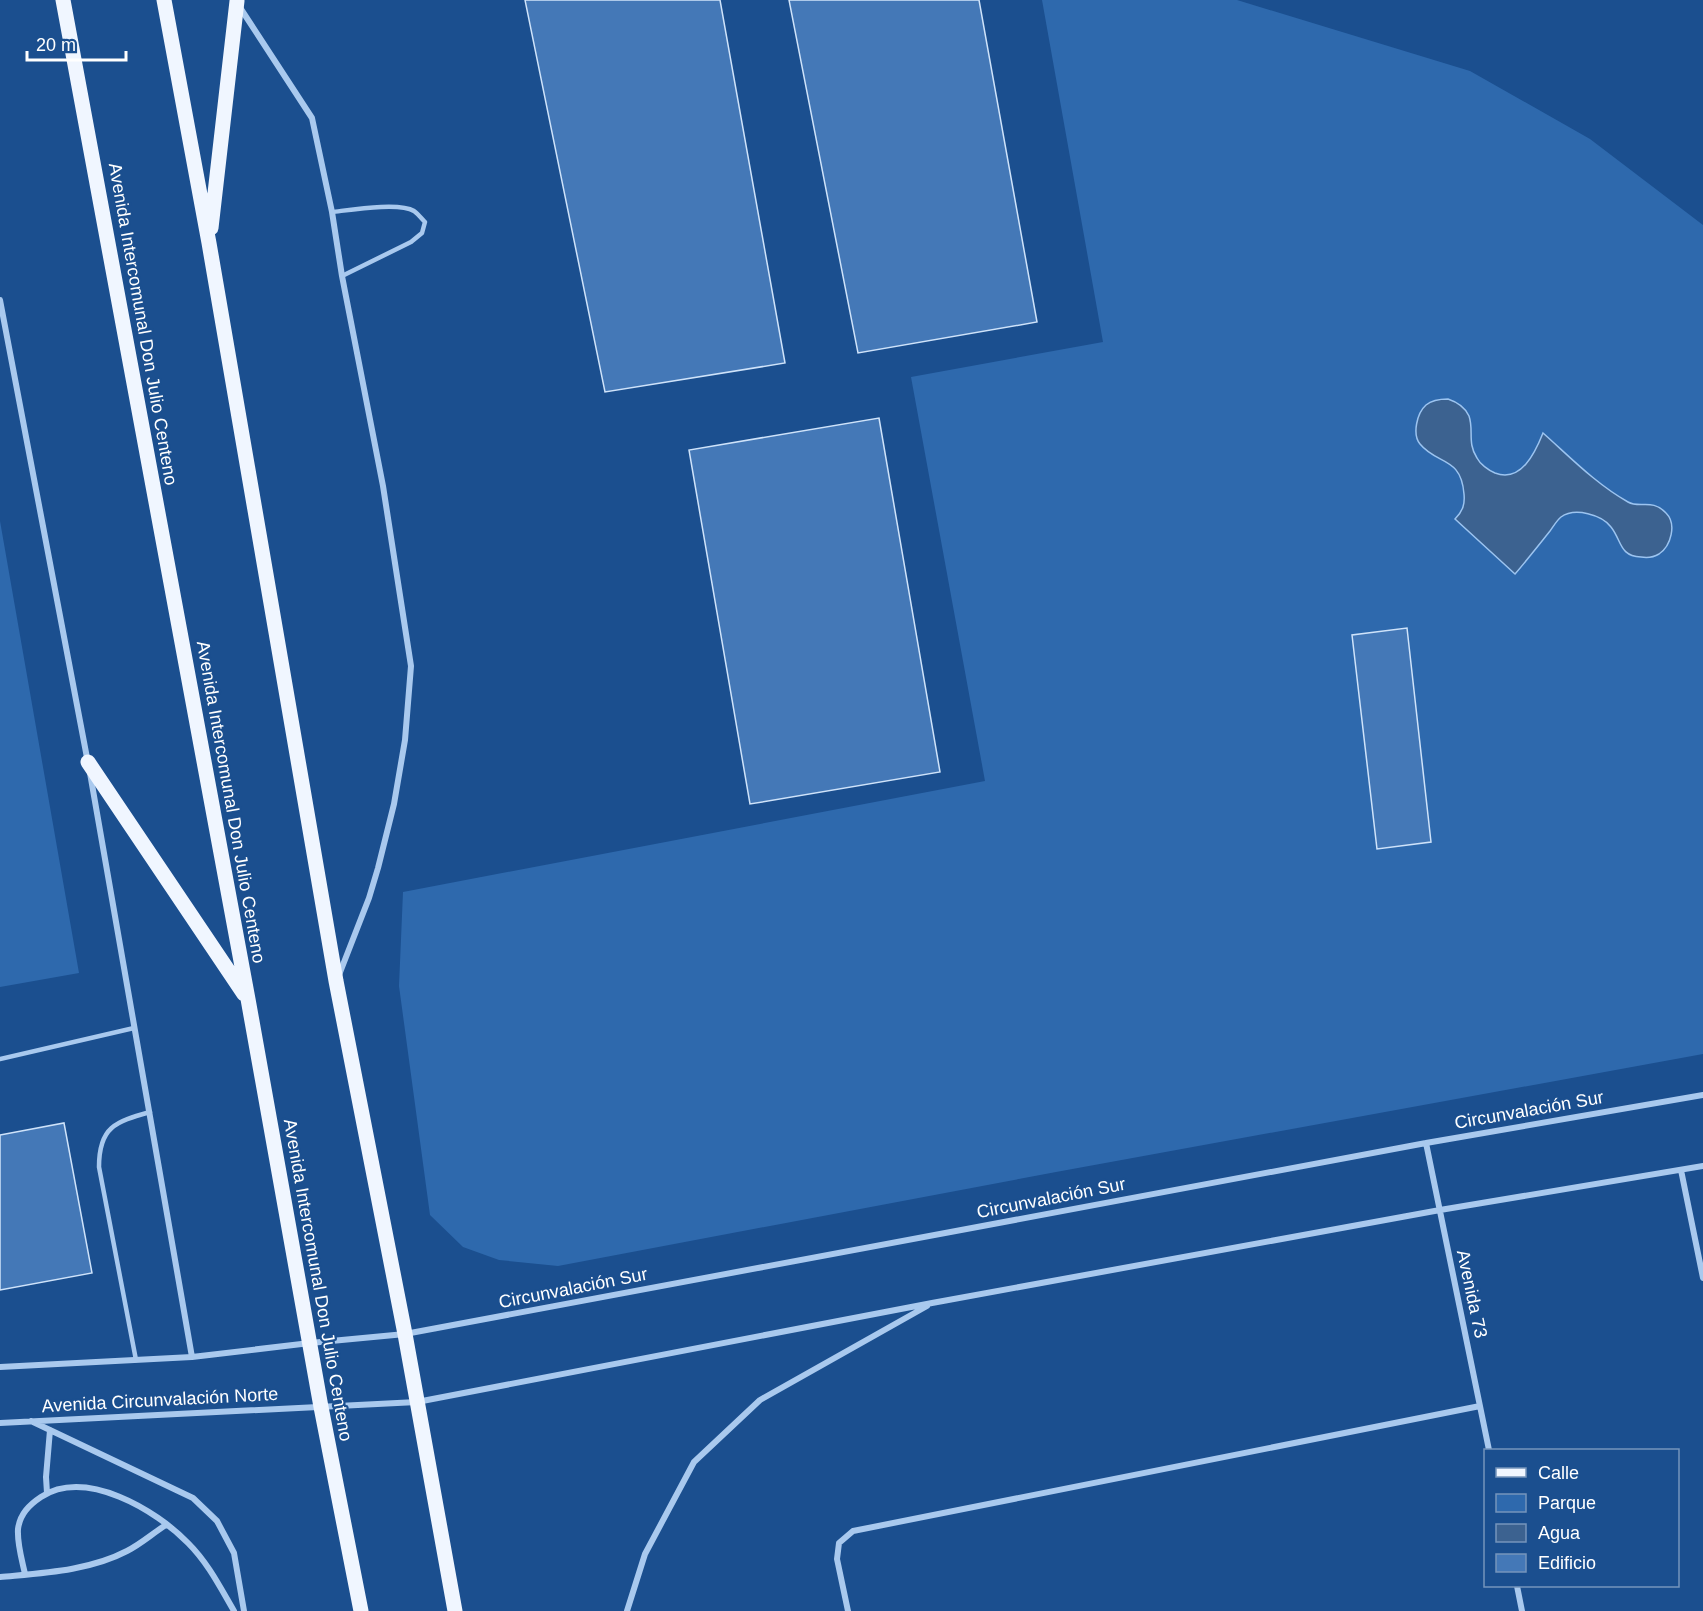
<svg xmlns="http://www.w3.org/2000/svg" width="1703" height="1611" viewBox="0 0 1703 1611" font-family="Arial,sans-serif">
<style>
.green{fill:#2e69ad}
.water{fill:#3c6290;stroke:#9cc4f0;stroke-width:1.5}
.building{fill:#4478b7;stroke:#cfe3fa;stroke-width:1.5}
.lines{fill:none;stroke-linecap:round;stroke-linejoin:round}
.service{stroke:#a9c9ee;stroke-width:4.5}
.minor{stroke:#a9c9ee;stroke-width:6}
.primary{stroke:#f0f6ff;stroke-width:15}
.labels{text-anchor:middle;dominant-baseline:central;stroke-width:4.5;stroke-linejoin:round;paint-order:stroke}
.street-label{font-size:18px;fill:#fff;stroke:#1b4f8f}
</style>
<rect width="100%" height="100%" fill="#1b4f8f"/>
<path class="green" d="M1042 0H1237L1470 71 1590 139 1703 225V1054L1056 1172 558 1266 499 1260 463 1247 430 1215 399 986 403 892 985 781 911 377 1103 342Z
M0 521 79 973 0 987Z"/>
<path class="water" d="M1448 399C1457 402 1465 407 1469 416 1474 430 1467 443 1477 458 1480 464 1488 470 1495 473 1521 483 1535 453 1543 433 1570 457 1596 484 1628 502 1640 509 1652 498 1666 513 1677 524 1671 546 1659 554 1654 557 1647 558 1641 557 1619 556 1622 541 1611 527 1602 515 1575 507 1561 517 1557 520 1553 527 1550 531 1538 546 1527 560 1515 574L1455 519C1463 511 1465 504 1464 494 1461 456 1437 465 1420 444 1412 434 1417 413 1426 405 1432 400 1440 399 1448 399Z"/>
<path class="building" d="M525 0H720L785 363 605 392Z
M789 0H979L1037 322 858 353Z
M879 418 940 772 750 804 689 450Z
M1407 628 1431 842 1377 849 1352 635Z
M64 1123 92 1273 0 1290V1135Z"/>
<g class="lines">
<path class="service" d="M332 212C350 210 399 202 414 211 418 214 422 219 425 222L422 233 411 242 342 276
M0 1059 134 1028
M136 1360 99 1167C99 1127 115 1122 150 1112"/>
<path class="minor" d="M239 6 312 118 332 212 342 276 383 486 411 666 405 740 394 804 378 868 369 898 339 975
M0 300 88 763
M90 773 192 1357
M1426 1143 1489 1450
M1681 1170 1703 1278
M0 1367 192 1357 310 1343 405 1334 1426 1143 1703 1095
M31 1421 193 1498 217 1521 234 1553 244 1611
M0 1423 417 1402 932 1303 1440 1210 1703 1166
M47 1493 46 1477 50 1430
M25 1574C22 1560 17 1544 18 1529 20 1514 29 1505 41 1497 86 1468 156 1510 188 1543 208 1563 220 1587 234 1611
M0 1577C42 1573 89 1571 127 1551 141 1544 153 1533 166 1525
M1517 1586 1522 1611
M627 1611 645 1554 694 1462 760 1400 927 1306
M848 1611 837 1559 839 1543 853 1531 1480 1406"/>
<path class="primary" d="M63 0 248 999 321 1407 361 1611
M164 0 209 243 336 981 405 1334 455 1611
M211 228 237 1
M88 762 244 994"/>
</g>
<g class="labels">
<g class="street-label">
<text transform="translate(143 324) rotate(80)">Avenida Intercomunal Don Julio Centeno</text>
<text transform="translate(231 802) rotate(80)">Avenida Intercomunal Don Julio Centeno</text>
<text transform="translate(1529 1110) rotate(-10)">Circunvalación Sur</text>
<text transform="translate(1051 1198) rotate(-11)">Circunvalación Sur</text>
<text transform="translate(318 1280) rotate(80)">Avenida Intercomunal Don Julio Centeno</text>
<text transform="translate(573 1288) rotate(-11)">Circunvalación Sur</text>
<text transform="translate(1472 1294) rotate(78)">Avenida 73</text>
<text transform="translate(160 1400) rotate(-3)">Avenida Circunvalación Norte</text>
</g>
</g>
<rect x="1484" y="1449" width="195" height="138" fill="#1b4f8f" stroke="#7695bc" stroke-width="1.5"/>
<rect x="1496" y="1468" width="30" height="9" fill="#f0f6ff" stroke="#7695bc" stroke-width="1.5"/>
<text x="1538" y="1479" font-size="18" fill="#ffffff">Calle</text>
<rect x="1496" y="1494" width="30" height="18" fill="#2e69ad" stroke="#7695bc" stroke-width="1.5"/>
<text x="1538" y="1509" font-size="18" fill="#ffffff">Parque</text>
<rect x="1496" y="1524" width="30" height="18" fill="#3c6290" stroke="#7695bc" stroke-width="1.5"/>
<text x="1538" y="1539" font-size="18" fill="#ffffff">Agua</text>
<rect x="1496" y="1554" width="30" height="18" fill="#4478b7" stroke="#7695bc" stroke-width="1.5"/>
<text x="1538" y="1569" font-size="18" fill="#ffffff">Edificio</text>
<path d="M27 51v9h99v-9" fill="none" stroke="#ffffff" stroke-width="3"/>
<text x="36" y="51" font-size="18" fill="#ffffff" stroke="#1b4f8f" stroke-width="4.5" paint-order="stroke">20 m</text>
</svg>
